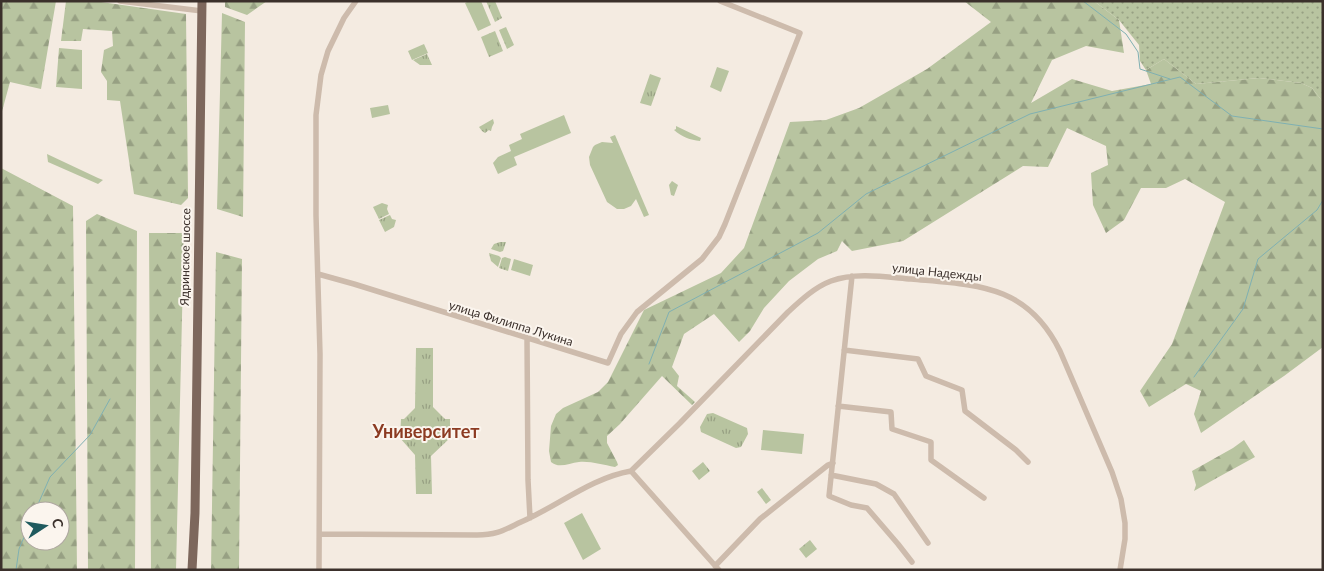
<svg xmlns="http://www.w3.org/2000/svg" width="1324" height="571" viewBox="0 0 1324 571" font-family="Lato,sans-serif">
<style>
.grass{fill:#b8c4a0}
.forest{fill:url(#forest-firs);fill-rule:evenodd}
.park{fill:url(#park-tufts)}
.garden{fill:url(#garden-dots)}
.lines{fill:none;stroke-linecap:round;stroke-linejoin:round}
.stream{stroke:#7fb0b2;stroke-width:1}
.street{stroke:#cdbbac;stroke-width:5.5}
.primary{stroke:#7d675c;stroke-width:9}
.labels{text-anchor:middle;dominant-baseline:central;stroke-width:4;stroke-linejoin:round;paint-order:stroke}
.street-label{font-size:12px;fill:#3b302b;stroke:#fbf5ee}
.district-label{font-size:18px;font-weight:bold;fill:#8c3b22;stroke:#fbf5ee}
</style>
<defs>
<pattern id="forest-firs" width="22" height="20" patternUnits="userSpaceOnUse" patternTransform="scale(1.25)"><rect width="22" height="20" fill="#b8c4a0"/><path d="M5 1l3.5 6h-7zM16 11l3.5 6h-7z" fill="#97a083"/></pattern>
<pattern id="park-tufts" width="24" height="20" patternUnits="userSpaceOnUse" patternTransform="scale(1.25)"><rect width="24" height="20" fill="#b8c4a0"/><path d="M3 7l-1-3M5 7V3M7 7l1-3M15 17l-1-3M17 17v-4M19 17l1-3" fill="none" stroke="#97a083"/></pattern>
<pattern id="garden-dots" width="8" height="8" patternUnits="userSpaceOnUse" patternTransform="scale(1.25)"><rect width="8" height="8" fill="#b8c4a0"/><path d="M2 2h.1M6 6h.1" fill="none" stroke="#97a083" stroke-width="1.8" stroke-linecap="round"/></pattern>
</defs>
<rect width="100%" height="100%" fill="#f4ebe1"/>
<path class="grass" d="M469 1H481L491 25 478 31 465 3Z
M424 44 428 53 412 60 408 51Z
M717 67 729 71 721 92 710 87Z
M564 115 571 133 514 157 517 165 498 174 493 163 498 157 511 151 509 145 522 139 520 134Z
M615 135 649 215 644 217 636 199 631 206 624 209H617L607 202 590 165 589 157 593 147 595 145 602 142 613 143 610 137Z
M47 154 98 178 103 180 98 184 48 162Z
M514 259 533 265 530 276 511 270Z
M763 430 804 434 802 454 761 450Z
M582 513 601 549 583 560 564 523Z"/>
<path class="forest" d="M1 1H56L41 89 10 82 1 115 2 68 1 67Z
M66 1H94L186 14 188 198 181 205 134 194 120 101 107 100V81L101 72 104 50 113 46 112 31 83 29 81 41H61Z
M225 1H267L247 15 225 7Z
M964 1H1094L1119 20 1124 53 1086 46 1052 60 1031 103 1072 79 1112 91 1151 84 1146 70 1164 59 1196 84 1259 78 1301 83 1312 88 1323 102V347L1284 376 1201 433 1194 414 1201 391 1186 384 1149 407 1140 391 1172 344 1225 202 1185 179 1166 188H1141L1124 220 1106 233 1093 205 1091 173 1108 165 1106 146 1067 128 1048 167 1023 166 903 241 852 251 842 241 837 251 818 259 789 281 764 308 750 331 739 342 714 314 684 334 672 367 679 376 677 386 695 402 692 405 662 376 620 424 607 436V443L617 462 618 465 615 467C603 465 591 461 579 462 569 463 559 469 551 462L549 451 551 426 556 414 563 408 598 392 608 382 644 310 721 273 744 248 790 122 826 120 859 108 927 69 991 22Z
M222 13 245 22 243 217 217 209Z
M59 48 82 50V89L56 87Z
M1 168 73 206 77 570H1ZM30 511H60V541H30Z
M97 214 137 231 135 570H88L86 221Z
M149 233H184L176 570H151Z
M216 252 242 259 239 570H211Z
M1244 440 1255 457 1215 479 1194 491 1196 485 1192 471 1233 448Z"/>
<path class="park" d="M486 1H495L502 18 495 22Z
M506 27 514 45 507 49 499 30Z
M495 31 503 51 489 57 481 37Z
M427 54 432 65H420L413 60Z
M650 74 661 78 651 106 640 103Z
M388 105 390 114 372 118 370 108Z
M493 119 494 123 492 127 491 131 489 130 485 133 482 131 479 127Z
M676 126 701 138 700 141C690 140 682 137 674 130L676 129Z
M672 181 678 185 674 196 671 195 669 185Z
M382 203 388 205 387 209 389 214 379 219 373 207Z
M390 215 392 219 396 220 394 227 385 232 379 220Z
M500 242H506L503 251 500 252 491 249 494 244Z
M489 253 499 256 501 258 498 267 491 261Z
M505 257 511 259 508 271 499 268 502 258Z
M416 348H433V407L445 419H450V438L431 456 432 494H416L415 455 400 438 401 419H404L415 408Z
M713 413 747 428 748 434 741 447 736 448 701 432 700 427 707 414Z
M703 462 710 471 699 480 692 471Z
M762 488 771 500 766 504 757 492Z
M810 540 817 549 806 558 799 549Z"/>
<path class="garden" d="M1094 1H1323V102L1312 88 1301 83 1259 78 1196 84 1164 59 1146 70 1140 61 1139 45 1119 20Z"/>
<g class="lines">
<path class="stream" d="M1083 1 1126 34 1138 52 1140 69 1170 79
M649 364 669 312 818 233 866 194 1030 114 1180 77 1232 116 1323 129
M1194 377 1243 309 1258 259 1317 210 1323 200
M35 511 50 477 90 435 110 399
M16 570 19 549 30 523"/>
<path class="street" d="M120 1 202 11
M318 274 354 284 608 363 621 334 637 312 702 259 719 237 725 224 800 33 720 1
M852 276 829 496 851 505 867 508 898 544 912 562
M527 338 528 480 530 518
M844 350 918 359 926 376 962 390 965 411 1016 450 1028 462
M838 406 891 412 892 429 931 442V460L984 498
M631 471 680 423 788 312C801 300 815 287 831 281 856 272 886 277 911 279 977 285 1027 284 1060 351L1112 472 1121 499 1125 523V539L1120 570
M631 471 719 570
M831 475 876 484 894 494 928 543
M320 534 477 535C497 535 504 530 521 522 558 506 591 478 631 471
M715 566 760 519 828 465 833 463
M319 570 320 354 316 215V115L321 75 328 51 344 18 356 1"/>
<path class="primary" d="M192 570 195 513 202 1"/>
</g>
<g class="labels">
<g class="street-label">
<text transform="translate(185 257) rotate(-89)">Ядринское шоссе</text>
<text transform="translate(937 272) rotate(6)">улица Надежды</text>
<text transform="translate(511 323) rotate(17)">улица Филиппа Лукина</text>
</g>
<g class="district-label">
<text x="426" y="431">Университет</text>
</g>
</g>
<rect width="1324" height="571" fill="none" stroke="#3b302b" stroke-width="5"/>
<g transform="translate(45 526) rotate(78)"><circle r="24" fill="#fbf5ee" stroke="#aea6a0"/>
<path d="M0-4L9 19L0 12L-9 19Z" fill="#1f5a5e"/>
<text y="-8" font-size="14" font-weight="bold" text-anchor="middle" fill="#3b302b">С</text>
</g>
</svg>
